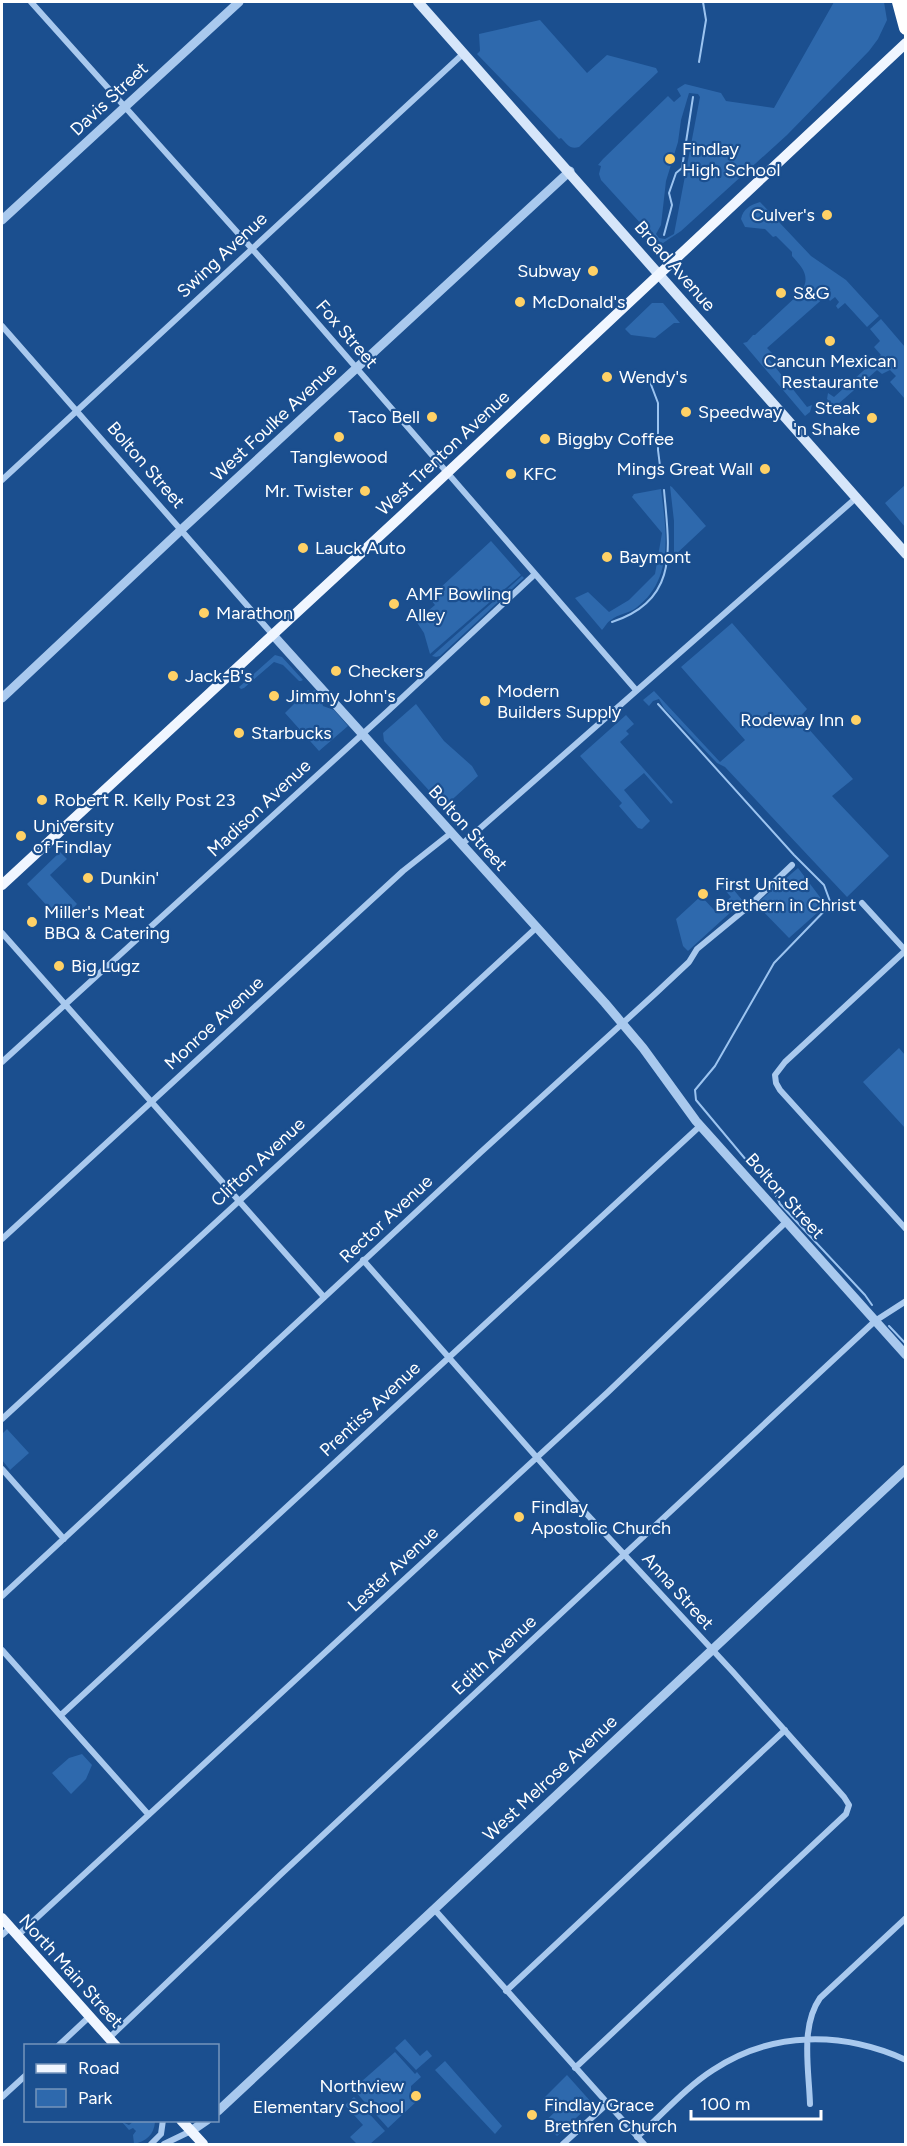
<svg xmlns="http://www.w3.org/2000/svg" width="907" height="2146" viewBox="0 0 907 2146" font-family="Figtree,sans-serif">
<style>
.green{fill:#2e69ad;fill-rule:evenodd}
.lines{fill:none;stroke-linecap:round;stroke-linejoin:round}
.stream{stroke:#9cc4f0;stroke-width:2}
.minor{stroke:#a9c9ee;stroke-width:6}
.tertiary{stroke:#a9c9ee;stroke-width:9}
.secondary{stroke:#d6e6fa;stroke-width:10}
.primary{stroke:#f0f6ff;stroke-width:10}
.motorway{stroke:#fff;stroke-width:14}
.poi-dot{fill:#ffd166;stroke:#1b4f8f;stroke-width:2}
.labels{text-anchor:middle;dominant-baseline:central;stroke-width:4.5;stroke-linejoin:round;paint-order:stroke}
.street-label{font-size:18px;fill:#fff;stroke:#1b4f8f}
.poi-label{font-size:18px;fill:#fff;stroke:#1b4f8f;text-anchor:start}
</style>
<rect width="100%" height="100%" fill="#1b4f8f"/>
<path class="green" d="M834 2H884L887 20 878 39 869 51 787 135 681 231 663 243 651 238 643 226 601 180 599 174 601 166 598 165 603 159 668 96 674 102 681 96 677 89 685 84 721 93 726 101 774 108ZM689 93 698 94 700 97 674 234 665 239 659 238 656 234 661 225 666 181 678 142 681 120Z
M540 20 587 73 607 55 656 68 658 72 579 147C570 150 567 144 561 138L559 139 477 54 480 51 479 34Z
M760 202 811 256 846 280 879 316 867 327 845 303 838 309 836 306 839 302 835 297 830 301 826 296 767 348 772 353 768 358 807 407 812 405 810 412 805 416 743 343 747 342 753 335H755L801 292C811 277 803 268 792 256V252L776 236 773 237 765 229 745 227 741 219C743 209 750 205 760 202Z
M652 303H663L680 323H674L655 338 631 335 625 329Z
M881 319 905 347V399L890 382 896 376 890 370 882 374 877 370 837 405 841 409 839 410 827 399 828 393 834 397 881 355 874 347 880 341 870 329Z
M905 485V527L885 503Z
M670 486 672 487 706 526 674 556V521Z
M661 489C666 530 675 579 636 608 629 613 618 614 611 620 607 622 605 627 602 630L575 598 588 592 609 612 629 600 655 574 662 533 632 497 634 494Z
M491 541 521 575 430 654 424 633 416 621 435 605 427 595 437 586 440 588Z
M522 576 524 578 440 656 436 657 432 656Z
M732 623 807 709 799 718 853 779 832 796 889 856 847 897 725 767 717 763 664 708 659 699 653 701 649 706 643 700 654 691 720 762 745 740 681 667Z
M275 655 282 657 303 680 301 681H299L283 665 274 662 244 688 241 689 239 687Z
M308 690 311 692 315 690 320 695 323 706 334 710 348 726 319 751 285 713Z
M416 704 444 741 472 766 478 776 444 807 384 741 383 733Z
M626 715 634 724 626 731 629 734 620 742 673 802 671 804 644 773 624 790 650 821 642 829 638 828 619 806 622 803 580 756Z
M60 852 67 859 50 875 77 904 61 921 27 884Z
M798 868 826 905 789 938 756 904Z
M722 876 743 901 688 951 683 946 676 919 701 896 715 911 731 897 715 879Z
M899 1048 905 1055V1128L863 1082Z
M7 1429 29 1453 10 1470 2 1460V1434Z
M82 1754 92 1765 86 1779 71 1794 52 1773 69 1758Z
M405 2039 420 2056 427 2050 432 2056 416 2070 395 2048Z
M395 2052 415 2074 417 2072 421 2077 411 2086V2091L418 2099 417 2101 388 2128 353 2089Z
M445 2061 502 2126 495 2134 435 2070Z
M567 2075 592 2103 557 2136 544 2122 555 2112 543 2099Z
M354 2097 385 2131 370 2144H357L350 2137 363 2125 345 2105Z
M134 2121 155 2122C154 2135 146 2141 134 2144L133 2135 136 2131 133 2128 129 2130 122 2122 129 2125Z"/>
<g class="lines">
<path class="stream" d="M699 62 706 20 703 2
M664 235 672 205 669 193 676 173 682 168 693 97
M647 374 658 403V450L661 474
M612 622C680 600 669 548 664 490
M658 704 794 855 824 885 831 904 774 963 715 1066 695 1090 696 1100 777 1197 780 1204 865 1295 872 1305
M889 1326 906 1344"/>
<path class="minor" d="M31 2 280 280 636 690
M2 326 273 635
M2 480 464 53
M461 845 856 498
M862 903 906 951
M2 933 324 1297
M905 951 785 1062 775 1075 776 1083 780 1090 906 1229
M2 1062 389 710 535 574
M2 1239 403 871 451 833
M363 1260 583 1510 733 1672 844 1797 849 1805 846 1814 575 2068
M2 1419 536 928
M2 1469 64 1539
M2 1596 481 1152 657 992 689 962 697 949 748 907 792 865
M2 1650 148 1814
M61 1715 700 1126
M434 1909 644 2144
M2 1935 10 1928
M17 1936 608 1392 786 1222
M506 1991 785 1730
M109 2038 280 1875 875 1321 906 1301
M58 2046 89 2017
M2 2097 26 2075
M810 2104C809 2070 800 2027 820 1998L906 1918
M637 2137C662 2115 685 2088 713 2070 772 2031 842 2031 906 2060
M151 2144 161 2134 163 2120
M164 2144 191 2131
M563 2144 607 2104"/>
<path class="tertiary" d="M2 220 239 2
M273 635 605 1003 643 1048 696 1121 906 1355
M2 698 181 530 570 171
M218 2111 906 1469
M191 2131 207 2120"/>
<path class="secondary" d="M418 2 906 554"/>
<path class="primary" d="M2 885 399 518 906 43
M2 1918 116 2046
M181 2120 203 2144"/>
<path class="motorway" d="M899 2 906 28"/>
</g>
<g class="poi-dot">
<circle cx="670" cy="159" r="6"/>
<circle cx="827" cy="215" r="6"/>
<circle cx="593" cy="271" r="6"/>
<circle cx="781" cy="293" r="6"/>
<circle cx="520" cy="302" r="6"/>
<circle cx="830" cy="341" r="6"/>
<circle cx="607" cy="377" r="6"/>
<circle cx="686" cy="412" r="6"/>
<circle cx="432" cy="417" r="6"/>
<circle cx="872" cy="418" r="6"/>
<circle cx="339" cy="437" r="6"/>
<circle cx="545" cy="439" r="6"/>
<circle cx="765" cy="469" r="6"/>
<circle cx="511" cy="474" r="6"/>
<circle cx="365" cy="491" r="6"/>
<circle cx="303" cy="548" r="6"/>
<circle cx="607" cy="557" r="6"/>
<circle cx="394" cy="604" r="6"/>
<circle cx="204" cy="613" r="6"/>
<circle cx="336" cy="671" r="6"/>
<circle cx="173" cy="676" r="6"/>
<circle cx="274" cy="696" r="6"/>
<circle cx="485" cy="701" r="6"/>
<circle cx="856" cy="720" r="6"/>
<circle cx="239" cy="733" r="6"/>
<circle cx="42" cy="800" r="6"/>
<circle cx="21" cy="836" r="6"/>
<circle cx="88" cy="878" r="6"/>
<circle cx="703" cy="894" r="6"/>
<circle cx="32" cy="922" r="6"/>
<circle cx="59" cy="966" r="6"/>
<circle cx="519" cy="1517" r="6"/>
<circle cx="416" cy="2096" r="6"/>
<circle cx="532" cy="2115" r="6"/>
</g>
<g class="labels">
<g class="street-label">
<text transform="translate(109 99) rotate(-43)">Davis Street</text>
<text transform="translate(222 255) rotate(-43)">Swing Avenue</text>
<text transform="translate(675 266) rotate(49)">Broad Avenue</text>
<text transform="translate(347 334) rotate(49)">Fox Street</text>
<text transform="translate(274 422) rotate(-43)">West Foulke Avenue</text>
<text transform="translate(443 453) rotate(-43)">West Trenton Avenue</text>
<text transform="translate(146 465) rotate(49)">Bolton Street</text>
<text transform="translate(259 808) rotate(-43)">Madison Avenue</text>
<text transform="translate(468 828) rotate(48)">Bolton Street</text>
<text transform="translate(214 1023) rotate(-43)">Monroe Avenue</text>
<text transform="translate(258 1162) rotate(-43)">Clifton Avenue</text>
<text transform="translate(785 1196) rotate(48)">Bolton Street</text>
<text transform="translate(386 1219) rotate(-43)">Rector Avenue</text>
<text transform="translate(370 1409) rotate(-43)">Prentiss Avenue</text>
<text transform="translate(393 1569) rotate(-43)">Lester Avenue</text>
<text transform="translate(678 1591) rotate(48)">Anna Street</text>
<text transform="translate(494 1655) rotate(-43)">Edith Avenue</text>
<text transform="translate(550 1778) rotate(-43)">West Melrose Avenue</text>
<text transform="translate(71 1971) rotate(48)">North Main Street</text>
</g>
<g class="poi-label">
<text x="682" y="149">Findlay<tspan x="682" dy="21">High School</tspan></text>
<text x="815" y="215" text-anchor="end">Culver's</text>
<text x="581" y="271" text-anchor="end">Subway</text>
<text x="793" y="293">S&amp;G</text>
<text x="532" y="302">McDonald's</text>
<text x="830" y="361" text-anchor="middle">Cancun Mexican<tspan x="830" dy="21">Restaurante</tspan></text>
<text x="619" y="377">Wendy's</text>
<text x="860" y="408" text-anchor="end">Steak<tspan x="860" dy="21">'n Shake</tspan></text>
<text x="698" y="412">Speedway</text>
<text x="420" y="417" text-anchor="end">Taco Bell</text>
<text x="557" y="439">Biggby Coffee</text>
<text x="339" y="457" text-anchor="middle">Tanglewood</text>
<text x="753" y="469" text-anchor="end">Mings Great Wall</text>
<text x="523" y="474">KFC</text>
<text x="353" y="491" text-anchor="end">Mr. Twister</text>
<text x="315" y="548">Lauck Auto</text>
<text x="619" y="557">Baymont</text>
<text x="406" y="594">AMF Bowling<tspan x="406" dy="21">Alley</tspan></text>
<text x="216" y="613">Marathon</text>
<text x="348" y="671">Checkers</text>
<text x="185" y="676">Jack-B's</text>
<text x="497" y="691">Modern<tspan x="497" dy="21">Builders Supply</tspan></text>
<text x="286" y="696">Jimmy John's</text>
<text x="844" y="720" text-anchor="end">Rodeway Inn</text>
<text x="251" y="733">Starbucks</text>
<text x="54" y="800">Robert R. Kelly Post 23</text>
<text x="33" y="826">University<tspan x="33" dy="21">of Findlay</tspan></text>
<text x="100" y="878">Dunkin'</text>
<text x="715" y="884">First United<tspan x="715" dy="21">Brethern in Christ</tspan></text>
<text x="44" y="912">Miller's Meat<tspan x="44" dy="21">BBQ &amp; Catering</tspan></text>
<text x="71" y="966">Big Lugz</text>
<text x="531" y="1507">Findlay<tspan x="531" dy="21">Apostolic Church</tspan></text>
<text x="404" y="2086" text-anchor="end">Northview<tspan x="404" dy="21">Elementary School</tspan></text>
<text x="544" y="2105">Findlay Grace<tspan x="544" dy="21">Brethren Church</tspan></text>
</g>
</g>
<rect width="907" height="2146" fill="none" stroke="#ffffff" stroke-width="6"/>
<rect x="24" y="2044" width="195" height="78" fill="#1b4f8f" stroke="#7695bc" stroke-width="1.5"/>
<rect x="36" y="2064" width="30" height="9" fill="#f0f6ff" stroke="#7695bc" stroke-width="1.5"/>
<text x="78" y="2074" font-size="18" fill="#ffffff">Road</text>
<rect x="36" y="2089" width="30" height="18" fill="#2e69ad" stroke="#7695bc" stroke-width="1.5"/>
<text x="78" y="2104" font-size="18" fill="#ffffff">Park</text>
<path d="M691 2110v9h130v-9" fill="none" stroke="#ffffff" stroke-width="3"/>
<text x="700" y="2110" font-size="18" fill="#ffffff" stroke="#1b4f8f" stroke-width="4.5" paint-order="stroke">100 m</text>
</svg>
